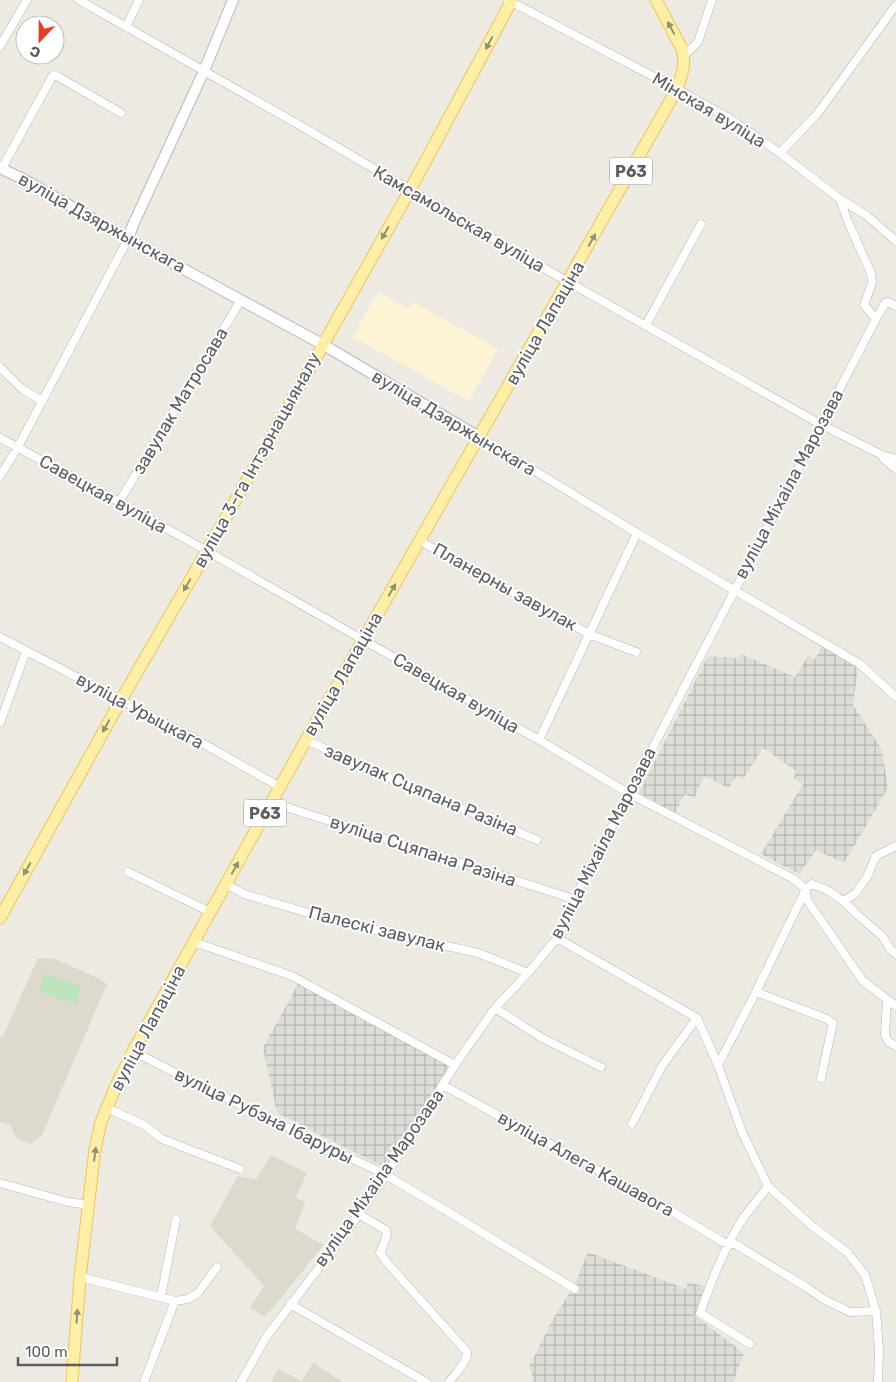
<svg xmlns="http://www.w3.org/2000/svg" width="896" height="1382" viewBox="0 0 896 1382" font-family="Rubik,sans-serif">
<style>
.commercial{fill:#fdf4d6}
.industrial{fill:url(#industrial-grid)}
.education{fill:#dcd9cf}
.garden{fill:#bee4be}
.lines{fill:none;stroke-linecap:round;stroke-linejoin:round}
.street-casing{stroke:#b4b7bc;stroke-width:9}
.secondary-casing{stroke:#b5b8be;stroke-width:12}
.primary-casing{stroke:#eec559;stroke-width:13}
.street{stroke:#fff;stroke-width:8}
.secondary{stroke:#fff;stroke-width:10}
.primary{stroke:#fdefa5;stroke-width:11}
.oneway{fill:#939079}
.labels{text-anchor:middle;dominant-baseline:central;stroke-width:4;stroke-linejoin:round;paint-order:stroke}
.shield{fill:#fff;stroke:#8c8e91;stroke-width:1}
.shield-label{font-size:16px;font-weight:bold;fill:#5a5d62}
.street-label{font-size:18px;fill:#5a5d62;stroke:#fff}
</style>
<defs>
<pattern id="industrial-grid" width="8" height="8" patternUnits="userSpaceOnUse" patternTransform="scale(1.25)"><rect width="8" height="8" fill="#dedcd6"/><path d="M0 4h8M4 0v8" fill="none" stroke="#b7b6b1"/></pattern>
</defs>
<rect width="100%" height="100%" fill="#eceae1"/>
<path class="commercial" d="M378 292 409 309 413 302 498 349 469 401 353 337Z"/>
<path class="industrial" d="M822 647 858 668 853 705 882 750 888 788 844 863 816 850 799 874 761 854 803 784 794 778 796 771 763 748 743 779 737 775 729 788 704 776 694 799 685 794 675 813 639 793 708 656 737 658 743 655 795 677 808 656 815 659Z
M298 984 309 987 450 1066 389 1165 382 1166 277 1113 263 1048Z
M588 1252 686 1289 688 1282 705 1287 695 1316 744 1353 733 1382H534L529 1367 553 1319 575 1284Z"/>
<path class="education" d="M38 958 55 959 100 979 107 984 42 1135 31 1144 16 1138 10 1125 0 1122V1038L3 1036Z
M271 1155 307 1173 296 1197 305 1203 295 1229 324 1245 265 1317 250 1308 264 1286 210 1226 238 1176 256 1180Z
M313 1363 343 1382H271L278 1369 302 1381Z"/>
<path class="garden" d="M44 974 81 986 76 1004 39 992Z"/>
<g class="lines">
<defs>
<path id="street" d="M79 0 308 130 410 190 533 262 820 424 882 455 896 459
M508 0 677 89 729 118 780 153 840 199 866 215 896 241
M126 27 139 0
M0 46 27 0
M684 56 698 42 712 0
M780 153 818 113 896 5
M2 168 53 75 57 76 121 113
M840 199 848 222 871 273 872 283 864 305 876 319
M646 325 701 224
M0 367 22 389 42 401
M479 437 637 533 860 664 896 697
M0 438 119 502 207 551 539 740 628 793 792 878 806 889 812 884 829 891 843 901 860 917 883 937 890 949 896 954
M882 455 884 459 896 469
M0 476 18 447 128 239
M119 502 241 300
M420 541 589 634 636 652
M0 637 195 739 280 787
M0 723 26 651
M306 740 385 776 537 840
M539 740 637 533
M272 801 292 809 574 899
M128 872 210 912
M226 884 244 894 332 920 478 953 528 973
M806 891 807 900 863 981 896 1006
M843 901 855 894 867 877 876 856 896 846
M557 938 697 1018 718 1065 742 1132 768 1186 811 1225 847 1252 865 1275 876 1311 879 1350 878 1382
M194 942 292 976 455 1065
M756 992 827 1019 833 1023 821 1078
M887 1000 885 1035 888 1041 896 1046
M495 1008 542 1038 601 1067
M133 1051 185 1078 386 1175 455 1216 575 1289
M718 1065 756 992 806 889
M443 1085 663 1206 723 1242 729 1244H735L806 1287 825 1300 850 1312 876 1311
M107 1108 144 1125 162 1139 240 1169
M632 1124 662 1066 697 1018
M0 1183 68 1202 89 1205
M358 1214 386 1230 387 1235 380 1253 390 1266 467 1352C468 1362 455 1374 449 1382
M80 1277 175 1301 188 1299 198 1293 217 1267
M161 1296 176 1220
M290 1304 426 1382
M750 1344 700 1313C712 1280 725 1246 744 1217 752 1206 761 1196 768 1186
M144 1382 175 1301
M241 1382 267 1336 349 1228 386 1175 455 1065 495 1008 528 973 557 938 574 899 876 319 885 303 888 302 896 306"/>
<path id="secondary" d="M0 168 25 180 128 239 322 344 479 437
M128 239 133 225 204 71 233 0"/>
<path id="primary" d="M0 918 121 700 207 551 410 190 512 0
M72 1382 80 1277 95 1149 101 1122 116 1086 133 1051 306 740 677 89C682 75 686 64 682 49L656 0"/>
</defs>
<use href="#street" class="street-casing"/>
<use href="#secondary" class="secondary-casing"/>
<use href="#primary" class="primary-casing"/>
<use href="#street" class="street"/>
<use href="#secondary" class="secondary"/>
<use href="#primary" class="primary"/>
</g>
<defs><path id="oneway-solid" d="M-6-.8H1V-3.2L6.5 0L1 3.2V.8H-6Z" transform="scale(1.25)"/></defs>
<g class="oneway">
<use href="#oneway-solid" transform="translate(671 28) rotate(-118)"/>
<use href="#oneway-solid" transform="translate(489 43) rotate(118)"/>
<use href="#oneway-solid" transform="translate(385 233) rotate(120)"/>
<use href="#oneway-solid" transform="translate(592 240) rotate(-60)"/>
<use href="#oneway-solid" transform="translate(187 585) rotate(120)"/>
<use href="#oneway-solid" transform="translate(392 590) rotate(-60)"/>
<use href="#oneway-solid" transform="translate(106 726) rotate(119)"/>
<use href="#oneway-solid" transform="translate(235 868) rotate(-61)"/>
<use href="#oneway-solid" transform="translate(27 869) rotate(119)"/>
<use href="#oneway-solid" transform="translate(95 1154) rotate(-83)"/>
<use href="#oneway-solid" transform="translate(77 1316) rotate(-86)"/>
</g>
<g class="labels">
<g class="shield">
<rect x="610" y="157.5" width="42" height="27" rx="4"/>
<rect x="244" y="799.5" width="42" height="27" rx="4"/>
</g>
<g class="shield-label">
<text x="631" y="171">Р63</text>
<text x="265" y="813">Р63</text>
</g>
<g class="street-label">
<text transform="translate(709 110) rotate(31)">Мінская вуліца</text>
<text transform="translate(459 219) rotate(30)">Камсамольская вуліца</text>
<text transform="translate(102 223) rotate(29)">вуліца Дзяржынскага</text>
<text transform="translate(545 323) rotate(-60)">вуліца Лапаціна</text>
<text transform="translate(180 401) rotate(-59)">завулак Матросава</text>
<text transform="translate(454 423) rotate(31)">вуліца Дзяржынскага</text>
<text transform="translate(257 460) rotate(-61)">вуліца 3-га Інтэрнацыяналу</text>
<text transform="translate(789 484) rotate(-62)">вуліца Міхаіла Марозава</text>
<text transform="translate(103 494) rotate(29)">Савецкая вуліца</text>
<text transform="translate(505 587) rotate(29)">Планерны завулак</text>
<text transform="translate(343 674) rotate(-60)">вуліца Лапаціна</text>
<text transform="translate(456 693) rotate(30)">Савецкая вуліца</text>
<text transform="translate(140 711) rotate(28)">вуліца Урыцкага</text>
<text transform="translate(421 790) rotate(23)">завулак Сцяпана Разіна</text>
<text transform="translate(603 843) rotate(-63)">вуліца Міхаіла Марозава</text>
<text transform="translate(423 851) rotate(18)">вуліца Сцяпана Разіна</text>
<text transform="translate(377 929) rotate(14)">Палескі завулак</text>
<text transform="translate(148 1028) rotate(-62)">вуліца Лапаціна</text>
<text transform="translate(264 1116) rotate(26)">вуліца Рубэна Ібаруры</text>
<text transform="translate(586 1164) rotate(29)">вуліца Алега Кашавога</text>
<text transform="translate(379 1178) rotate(-55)">вуліца Міхаіла Марозава</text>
</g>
</g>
<g transform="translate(40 40) rotate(202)"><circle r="24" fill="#ffffff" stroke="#bdbec0"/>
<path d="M0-4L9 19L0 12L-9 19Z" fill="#e53e2f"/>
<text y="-8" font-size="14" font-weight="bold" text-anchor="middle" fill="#5a5d62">С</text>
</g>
<path d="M18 1357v8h99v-8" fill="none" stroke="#5a5d62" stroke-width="2.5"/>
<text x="25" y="1357" font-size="15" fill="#5a5d62" stroke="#ffffff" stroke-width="4" paint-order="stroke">100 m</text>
</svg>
